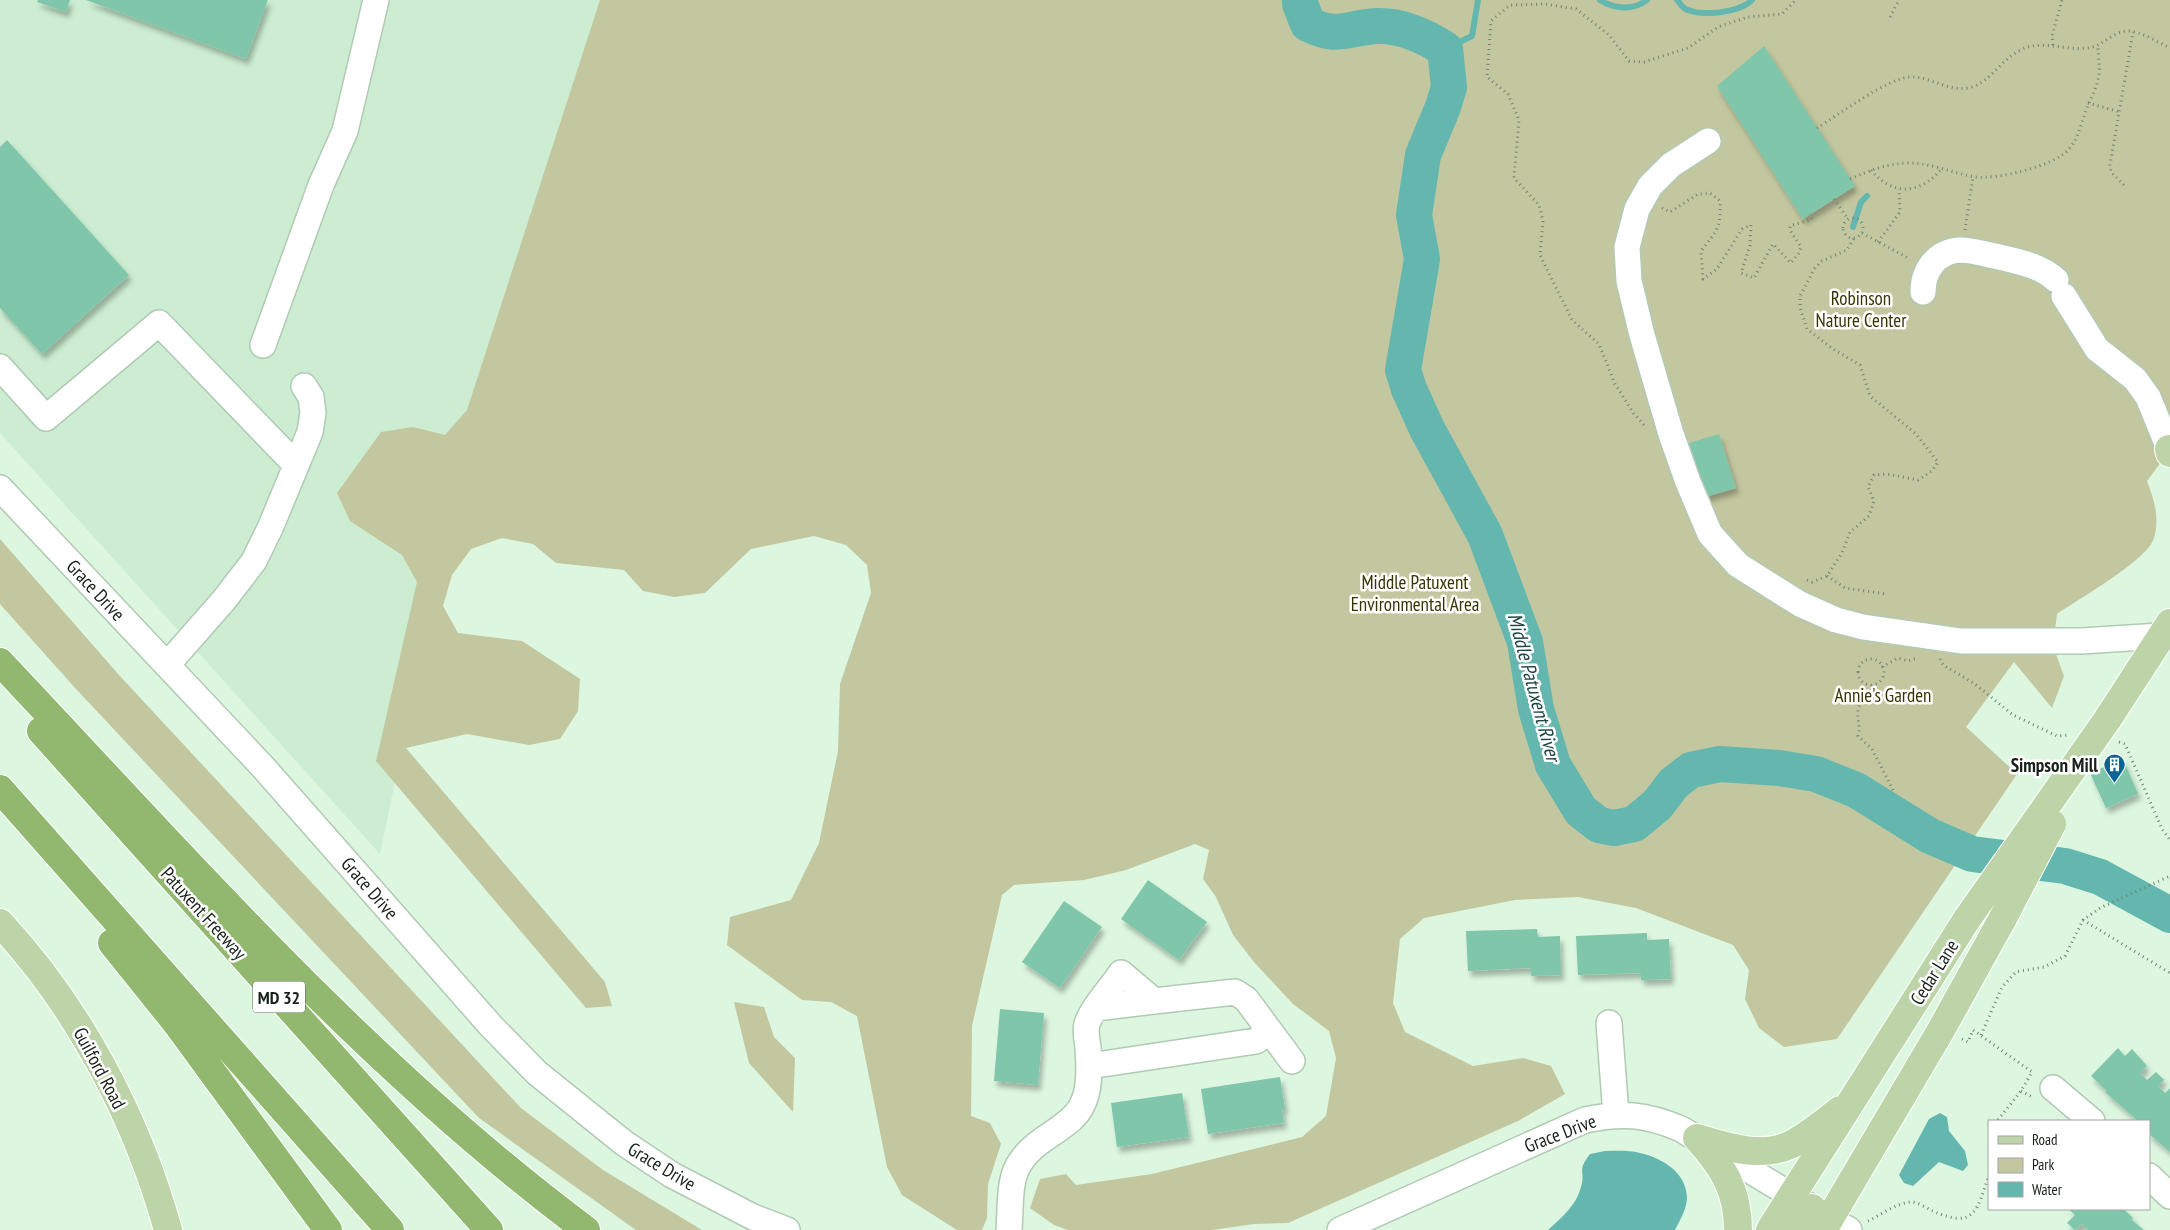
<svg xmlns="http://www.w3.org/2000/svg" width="2170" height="1230" viewBox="0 0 2170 1230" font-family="'PT Sans Narrow',sans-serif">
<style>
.built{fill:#ccedd1}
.green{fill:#c3c79f}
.water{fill:#64b7ae}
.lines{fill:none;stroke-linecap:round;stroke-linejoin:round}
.stream{stroke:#64b7ae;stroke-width:6}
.river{stroke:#64b7ae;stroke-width:36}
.building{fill:#7fc6ab;filter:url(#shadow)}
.minor-casing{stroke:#b1cab4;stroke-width:28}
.major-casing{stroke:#fff;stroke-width:30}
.highway-casing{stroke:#fff;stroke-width:30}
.path{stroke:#718374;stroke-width:3;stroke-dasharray:1 4;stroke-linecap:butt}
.minor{stroke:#fff;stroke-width:25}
.major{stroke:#bdd4a8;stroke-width:28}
.highway{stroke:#91b86e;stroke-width:28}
.major-bridge-casing{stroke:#fff;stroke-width:30;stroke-linecap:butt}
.major-bridge{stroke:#bdd4a8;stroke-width:28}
.labels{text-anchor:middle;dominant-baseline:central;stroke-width:5;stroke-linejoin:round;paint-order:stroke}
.shield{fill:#fff;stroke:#5d645e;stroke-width:1}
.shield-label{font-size:18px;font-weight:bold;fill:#172119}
.park-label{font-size:19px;fill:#333604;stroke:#fff}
.street-label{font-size:19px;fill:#172119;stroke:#fff}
.poi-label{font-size:19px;font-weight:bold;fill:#172119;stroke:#fff;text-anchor:end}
.water-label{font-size:20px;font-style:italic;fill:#1e4541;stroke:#fff}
</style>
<defs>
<filter id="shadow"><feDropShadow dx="3" dy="5.5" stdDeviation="2.5" flood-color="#0004"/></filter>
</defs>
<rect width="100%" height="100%" fill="#dcf6e0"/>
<path class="built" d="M0 0H605L462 457 380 854 0 433Z"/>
<path class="green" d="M600 0H2170V450L2147 481C2154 500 2160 517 2154 538 2148 560 2077 600 2057 614L2053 646 2064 676 2052 708 2014 662 1966 727 2017 774 1837 1039 1784 1047 1759 1028 1745 999 1749 970 1733 945 1636 908 1578 897 1515 900 1424 918 1400 939 1393 1003 1405 1032 1473 1066 1523 1058 1551 1066 1565 1094 1518 1121 1288 1223 1254 1224 1212 1230H1068L1054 1225 1030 1208 1040 1179 1066 1174 1076 1185 1152 1174 1302 1137 1326 1116 1336 1058 1329 1031 1293 1004 1254 962 1233 935 1216 897 1203 879 1209 850 1195 844 1126 870 1084 880 1014 885 1002 895 972 1026 971 1116 990 1123 1001 1144 988 1184 987 1218 982 1230H957L902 1195 887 1167 857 1016 831 1002 802 1000 727 945 730 917 791 900 819 843 838 751 840 684 871 593 867 565 846 545 814 536 751 549 705 593 674 597 643 591 624 570 556 563 533 544 502 538 471 549 452 575 443 606 458 633 522 641 580 679 578 711 560 739 529 745 467 734 406 748 605 982 612 1006 586 1008 376 761 417 582 402 555 350 521 337 493 381 432 413 427 445 435 467 410Z
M0 539 119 675 521 1108 603 1170 702 1230H636L479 1118 76 689 0 604Z
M734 1002 764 1007 774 1037 795 1058 793 1112 749 1063Z"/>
<path class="water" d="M1940 1113 1947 1117 1949 1131 1965 1151 1968 1165 1963 1171 1939 1162 1913 1186 1904 1183 1899 1175 1929 1119Z
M1605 1151C1616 1151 1629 1150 1640 1153 1662 1158 1686 1172 1687 1197 1687 1209 1680 1220 1675 1230H1548C1562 1217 1576 1206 1581 1187 1586 1170 1576 1172 1590 1154Z"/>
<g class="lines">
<path class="stream" d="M1600 0C1614 9 1633 11 1647 0
M1677 0C1680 3 1683 9 1688 10 1704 16 1739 13 1752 0
M1445 49 1472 36 1478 0
M1853 227 1861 202 1867 196"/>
<path class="river" d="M1300 0V4L1308 24C1338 39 1346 28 1376 26 1401 25 1425 36 1445 49L1449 87 1443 107 1423 155 1414 215 1422 259 1403 370 1409 389 1427 429 1485 535 1525 642 1536 709 1553 765 1581 811 1599 825 1614 828 1634 824 1657 805 1674 783 1691 770 1720 764 1779 768 1816 774 1856 790 1930 836 1972 854 2065 866 2100 877 2170 915"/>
</g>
<path class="building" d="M38 0H70L66 12 37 2Z
M86 0H268L246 59Z
M1764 46 1855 186 1803 219 1717 86Z
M7 140 129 275 42 354 0 308V147Z
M1719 434 1736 488 1705 497 1689 443Z
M2123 759 2138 794 2106 808 2090 773Z
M1148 880 1207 922 1179 960 1121 919Z
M1064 901 1102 927 1060 988 1022 962Z
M1537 929 1538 937 1560 936 1561 975 1531 976V968L1468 971 1466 931Z
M1647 933V940L1669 939 1671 979 1641 980 1640 973 1578 975 1576 936Z
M1000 1009 1044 1013 1038 1085 994 1081Z
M2118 1048 2125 1056 2132 1049 2147 1066 2140 1073 2147 1080 2156 1072 2164 1080 2158 1086 2165 1093 2170 1088V1152L2149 1134V1121H2138L2105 1092 2107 1091 2091 1076Z
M1280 1077 1285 1109H1282L1284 1123 1208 1134 1201 1089Z
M1182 1093 1189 1137 1117 1147 1111 1103Z
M2068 1209H2124L2133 1218 2132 1220 2144 1230H2088L2082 1224 2075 1230 2067 1223 2075 1215Z"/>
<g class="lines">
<defs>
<path id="minor" d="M1708 141 1671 165 1650 186 1637 209 1627 247 1629 281 1642 335 1671 434 1688 482 1710 534 1738 565 1800 604 1836 620 1863 627 1961 641H2081L2161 636
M1923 292C1923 270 1937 251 1960 250 1971 250 1984 254 1995 256 2016 261 2040 265 2056 280
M2064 296 2097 349 2135 379 2148 397 2170 451
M263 345 321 185 345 131 376 0
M0 367 46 418 159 323 296 465
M0 488 263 767 491 1026 537 1073 624 1143 672 1175 753 1217 787 1230
M167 665 224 600 254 561 271 526 310 432 313 413 311 397 304 386
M1096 1008 1154 1001
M1609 1023 1616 1115
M1089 1064H1103L1256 1041 1269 1031
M2053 1088 2092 1121
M2149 1176 2170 1196
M1009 1230C1012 1183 1006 1163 1050 1135 1061 1127 1075 1119 1081 1107 1091 1090 1089 1066 1088 1047 1087 1040 1085 1031 1087 1024 1092 1008 1112 987 1121 973L1154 1001 1235 992 1246 999 1292 1061
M1340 1230 1585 1120C1622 1112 1646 1114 1681 1129L1849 1230"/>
<path id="major" d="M2169 449 2170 453
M2107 720 2170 623
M0 923C79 1008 137 1118 168 1230
M1697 1138C1727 1147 1762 1159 1792 1144 1809 1135 1825 1122 1840 1110
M1697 1138C1723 1167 1738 1190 1738 1230
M1770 1230 1967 919
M1799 1230 1812 1208
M1823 1230 1941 1030 2003 918"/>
<path id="highway" d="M0 662C187 860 366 1066 586 1230
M41 731 489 1230
M0 789 390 1230
M112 943 177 1024 328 1230"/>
</defs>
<use href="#minor" class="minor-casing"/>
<use href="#major" class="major-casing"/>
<use href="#highway" class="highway-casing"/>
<path class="path" d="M1890 17 1899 0
M2053 45 2052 36 2062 0
M2088 103 2120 112
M1817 128C1838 115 1888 78 1910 77 1932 76 1950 94 1972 87 1989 82 2001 61 2017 52 2039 38 2063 51 2087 48 2103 47 2112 31 2128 31 2143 32 2157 42 2170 48
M1871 170C1893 197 1922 194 1942 168
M1850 179C1872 170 1885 164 1908 163 1932 163 1952 173 1975 177 1996 180 2054 166 2068 150 2077 141 2080 128 2084 116 2088 102 2098 88 2099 73 2100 65 2098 55 2098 47
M2124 185 2111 172 2110 165 2133 32
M1834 199 1848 219
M1662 208 1670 212 1698 194 1710 193 1720 201C1721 228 1718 229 1701 251L1703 279 1717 269 1742 229 1751 225 1750 246 1741 273 1754 278 1773 244 1791 263 1799 253 1801 247 1790 230V226L1812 219 1810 214
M1843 228a10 10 0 1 1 20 0a10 10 0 1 1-20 0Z
M1965 230 1973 177
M1862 233 1910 259
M1878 242 1900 212 1899 189
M1644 425 1634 414 1615 384 1599 344 1572 320 1540 255 1543 221 1539 205 1514 178 1519 120 1508 94 1487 77 1491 21 1510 5 1545 4 1576 9 1609 35 1629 61 1644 62 1688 48 1718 27 1748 17 1782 14 1796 0
M1827 576 1845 588 1886 594
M1807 580 1812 582 1827 576 1842 553 1850 532 1869 516 1874 501 1868 487 1874 475 1887 474 1918 480 1932 471 1938 462 1916 434 1870 396 1860 365 1833 349 1807 329 1800 308V296L1815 268 1822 261 1847 250 1854 238
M1858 672a13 13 0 1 1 26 0a13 13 0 1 1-26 0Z
M1940 659 1943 665 1975 684 2013 715 2057 736 2069 735
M1882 667 1898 658 1908 661 1917 658
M1872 685V690C1867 697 1859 702 1858 711 1857 720 1861 727 1858 736L1872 749 1894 792
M2119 742 2125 744 2162 829 2170 840
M2083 920 2170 973
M1981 1035 2002 987 2016 972 2044 967 2065 956 2083 920 2100 908 2170 876
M1962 1039 1968 1042 1973 1030 2032 1072 2021 1091 1997 1121
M2021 1091 2034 1098
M1868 1221C1881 1215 1896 1203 1911 1202 1918 1202 1926 1208 1933 1211 1975 1230 1977 1210 1989 1175"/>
<use href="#minor" class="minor"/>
<use href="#major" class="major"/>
<use href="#highway" class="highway"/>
<defs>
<path id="major-bridge" d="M2003 918 2052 824
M1967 919 2107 720"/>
</defs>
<use href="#major-bridge" class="major-bridge-casing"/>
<use href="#major-bridge" class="major-bridge"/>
</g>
<defs>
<symbol id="building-pin" viewBox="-11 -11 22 30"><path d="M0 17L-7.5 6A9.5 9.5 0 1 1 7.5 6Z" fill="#0c6494" stroke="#fff"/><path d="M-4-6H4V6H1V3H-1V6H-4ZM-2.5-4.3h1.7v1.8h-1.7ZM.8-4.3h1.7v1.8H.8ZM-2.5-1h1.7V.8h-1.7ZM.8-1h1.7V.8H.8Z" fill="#fff"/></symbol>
</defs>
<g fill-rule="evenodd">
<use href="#building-pin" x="2102" y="752" width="25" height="34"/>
</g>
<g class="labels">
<rect class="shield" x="253" y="981.5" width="52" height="31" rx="4"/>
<g class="shield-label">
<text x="279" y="997">MD 32</text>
</g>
<g class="park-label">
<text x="1861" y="298">Robinson<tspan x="1861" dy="22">Nature Center</tspan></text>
<text x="1415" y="582">Middle Patuxent<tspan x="1415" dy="22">Environmental Area</tspan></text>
<text x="1883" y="695">Annie's Garden</text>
</g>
<g class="street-label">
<text transform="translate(96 590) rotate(47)">Grace Drive</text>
<text transform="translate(370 888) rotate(49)">Grace Drive</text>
<text transform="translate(204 913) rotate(48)">Patuxent Freeway</text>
<text transform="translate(1934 972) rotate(-58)">Cedar Lane</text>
<text transform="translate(100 1068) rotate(62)">Guilford Road</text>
<text transform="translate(1560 1133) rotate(-21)">Grace Drive</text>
<text transform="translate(662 1166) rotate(31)">Grace Drive</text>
</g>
<g class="poi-label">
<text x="2098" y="765">Simpson Mill</text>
</g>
<g class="water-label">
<text transform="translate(1534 687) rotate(75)">Middle Patuxent River</text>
</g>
</g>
<rect x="1988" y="1120" width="162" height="90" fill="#ffffff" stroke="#a2a6a3"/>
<rect x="1998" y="1136" width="25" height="8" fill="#bdd4a8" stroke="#a2a6a3"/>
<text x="2032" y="1145" font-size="15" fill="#172119">Road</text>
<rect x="1998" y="1158" width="25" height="15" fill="#c3c79f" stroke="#a2a6a3"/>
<text x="2032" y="1170" font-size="15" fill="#172119">Park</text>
<rect x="1998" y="1182" width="25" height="15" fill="#64b7ae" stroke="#a2a6a3"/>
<text x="2032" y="1195" font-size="15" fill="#172119">Water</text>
</svg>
